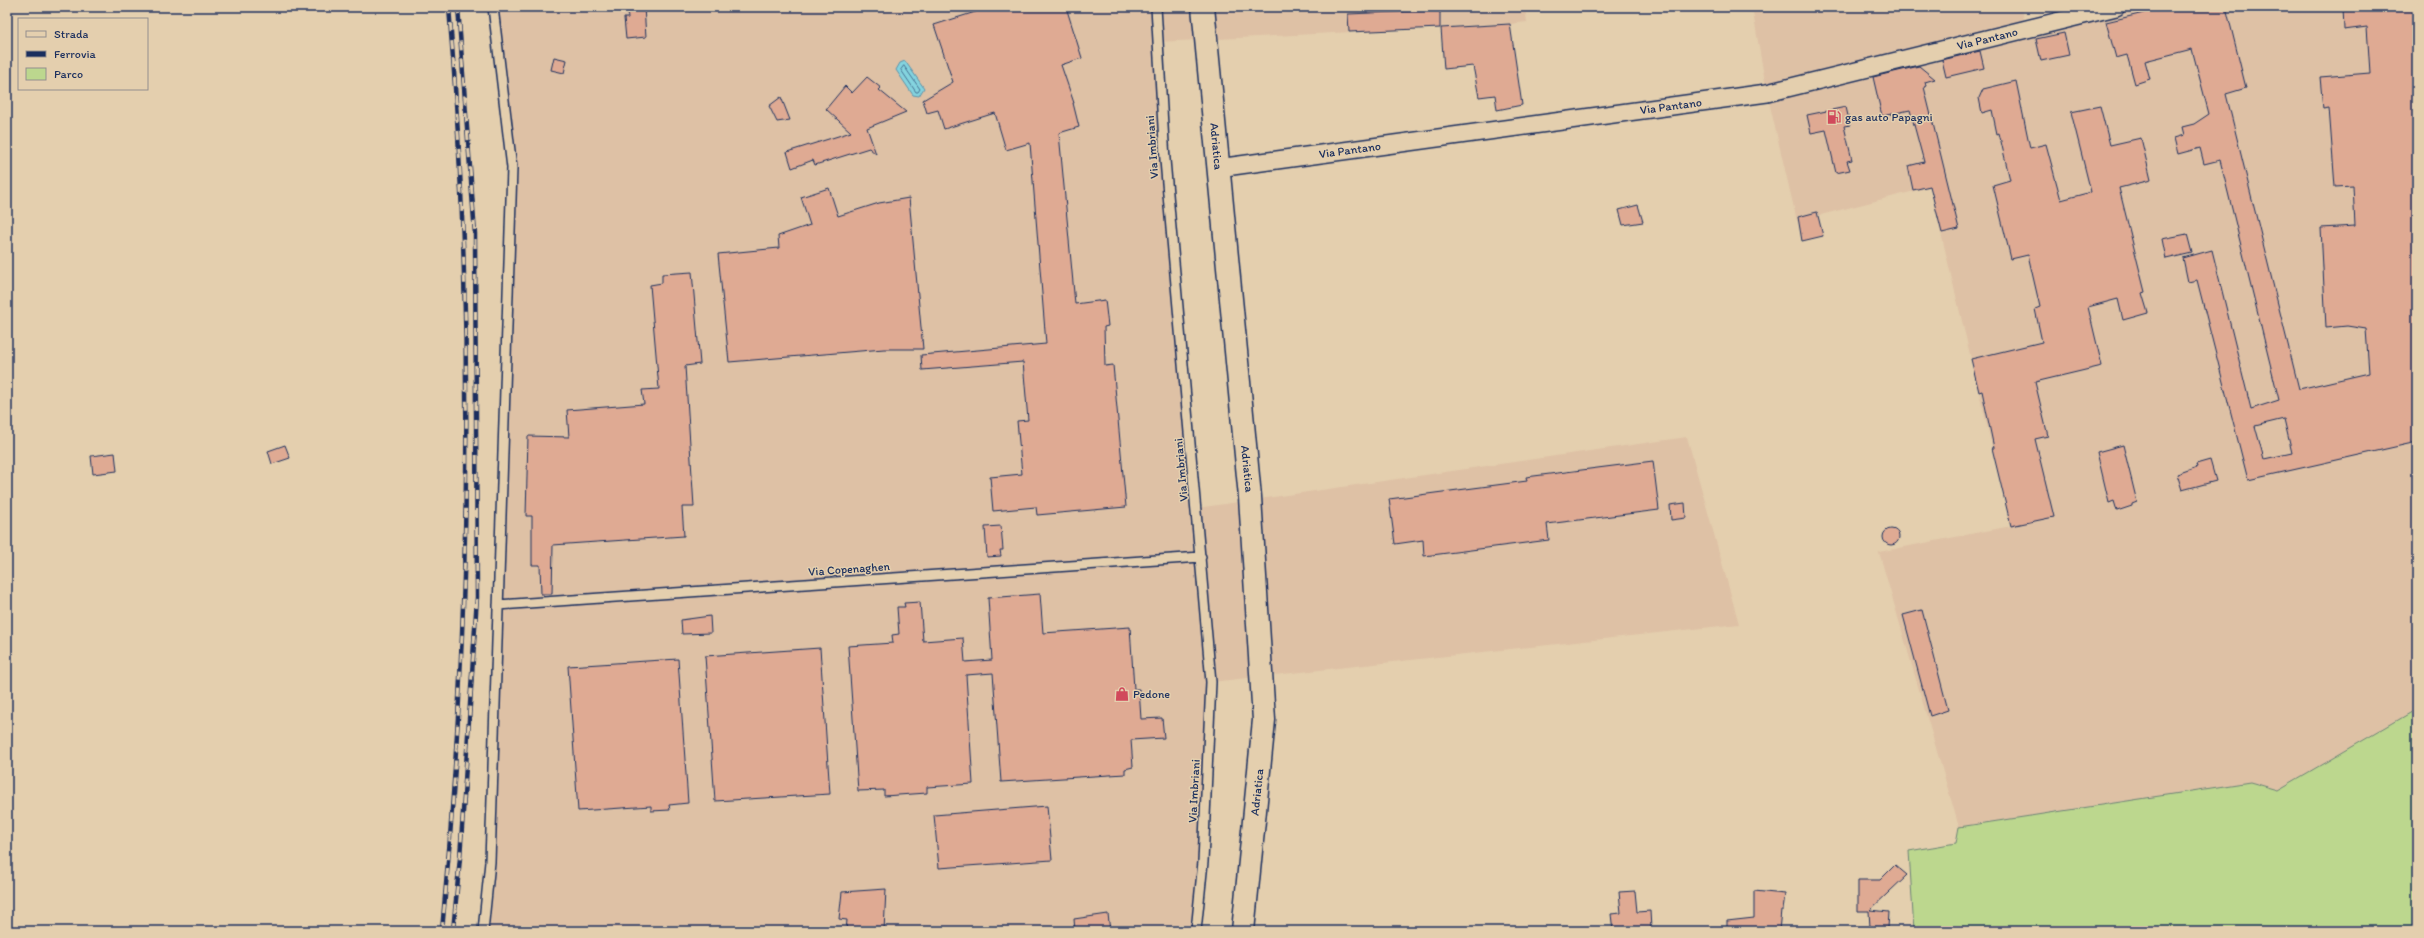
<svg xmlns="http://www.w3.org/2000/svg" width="2424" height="938" viewBox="0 0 2424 938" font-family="Itim,sans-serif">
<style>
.built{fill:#dec1a5}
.green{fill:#bcd78e;stroke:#6c8376}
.water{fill:#84d4df;stroke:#5a92ab}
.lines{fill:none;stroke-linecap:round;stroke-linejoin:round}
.shore{stroke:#457192;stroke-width:1}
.building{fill:#dfaa93;stroke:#1b2f5e;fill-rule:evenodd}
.service-casing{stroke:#1b2f5e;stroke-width:12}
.minor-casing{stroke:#1b2f5e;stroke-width:20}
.secondary-casing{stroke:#1b2f5e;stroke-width:25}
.service{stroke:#e4cfae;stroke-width:9}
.minor{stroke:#e4cfae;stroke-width:17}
.secondary{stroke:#e4cfae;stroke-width:22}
.rail-casing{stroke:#1b2f5e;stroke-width:4.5}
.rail{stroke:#e4cfae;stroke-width:3;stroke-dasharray:9;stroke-linecap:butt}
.labels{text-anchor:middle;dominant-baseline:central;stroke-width:3;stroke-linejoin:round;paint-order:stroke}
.street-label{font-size:12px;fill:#1b2f5e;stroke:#e4cfae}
.poi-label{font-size:12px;fill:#1b2f5e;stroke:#e4cfae;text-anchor:start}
</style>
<rect width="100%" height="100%" fill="#e4cfae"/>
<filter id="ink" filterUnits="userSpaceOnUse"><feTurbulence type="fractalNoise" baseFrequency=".025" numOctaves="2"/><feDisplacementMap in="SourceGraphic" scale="8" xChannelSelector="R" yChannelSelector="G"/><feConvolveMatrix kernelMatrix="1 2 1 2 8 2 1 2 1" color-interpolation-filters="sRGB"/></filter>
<g filter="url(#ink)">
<path class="built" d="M493 7H1525L1527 22 1510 24 1158 42 1197 508 1687 437 1739 624 1211 682 1196 931H483L490 862 512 168Z
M1752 7H2022L2025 30 2107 7H2417V709L2278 790 2250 782 1959 827 1879 552 2011 526 1930 187 1797 221 1767 93Z"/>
<path class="green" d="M2417 709V931H1914L1909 851 1956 843 1959 827 2250 782 2278 790Z"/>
<path class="water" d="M905 61 924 88 919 96 913 95 896 70 900 63Z"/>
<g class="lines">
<path class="shore" d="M904 66 920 89 918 92H916L901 70Z"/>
</g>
<path class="building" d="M644 7 646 37 626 39 624 18H628L627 8Z
M991 7H1066L1082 58 1061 65 1074 103H1073L1079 127 1059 133 1075 304 1105 300 1108 326 1104 327 1105 366 1113 365 1126 507 1037 515 1036 507 993 511 990 477 1022 474 1017 421 1028 420 1023 362 922 370 921 355 1046 344 1030 143 1006 150 995 113 944 129 938 110 927 113 923 100 953 82 934 25Z
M2169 7H2226L2246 88 2226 94 2299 389 2369 373 2366 329 2347 326 2326 328 2321 228 2355 226 2353 186 2335 187 2329 108 2323 109 2320 77 2370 73 2367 27 2344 30 2343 7H2417V442L2248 480 2197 280 2188 282 2183 258 2212 250 2251 409 2279 400 2220 160 2204 164 2200 148 2178 154 2174 138 2184 135 2182 127 2194 124 2209 114 2192 49 2145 61 2150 79 2135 84 2127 55 2116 58 2106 22ZM2284 419 2292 453 2264 459 2255 426Z
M1440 10V28L1349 32 1348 14Z
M1510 24 1522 105 1497 110 1495 95 1479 97 1473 66 1444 69 1441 28Z
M2064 33 2069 55 2041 61 2036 39Z
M1980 51 1984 68 1946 77 1942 60Z
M554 57 567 60 564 73 551 70Z
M1919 66 1935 79 1925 82 1926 86 1924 87 1959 229 1942 233 1930 186 1913 190 1908 166 1924 162 1910 110 1882 116 1873 77Z
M867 77 881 88 879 90 906 112 867 128 876 154 869 148 815 165 813 160 792 168 787 152 851 132 826 109 845 86 852 93Z
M2016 81 2030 148 2046 144 2061 200 2091 192 2071 112 2100 106 2110 145 2141 138 2151 180 2119 188 2145 292 2142 293 2148 313 2123 320 2118 299 2088 307 2102 366 2035 382 2048 436 2035 439 2054 517 2011 526 1992 448H1994L1982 391 1979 392 1971 359 2042 342 2035 309 2040 307 2028 255 2011 259 1993 185 2010 180 1999 133 1997 134 1992 110 1982 113 1979 98 1983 89Z
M781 97 790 120 777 122 769 106Z
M1846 107 1850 125 1844 126 1852 160 1847 161 1850 170 1836 173 1826 130 1811 133 1807 115Z
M829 188 838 216 879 203 909 198 923 349H884L729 362 718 254 779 248 778 236 810 225 801 197Z
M1638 205 1643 222 1623 225 1619 210Z
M1817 212 1823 236 1802 241 1798 217Z
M2187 234 2192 253 2166 259 2162 239Z
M692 272 700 364 685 366 694 507H682L684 536 553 545 552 594H541L540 565H532V516H526L528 436 569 437 567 410 644 404 642 390 659 389 650 285 662 283V274Z
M285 445 290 458 272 464 268 451Z
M2123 445 2137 502 2132 504V506L2117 511 2114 501 2109 503 2097 452Z
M115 453 117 471 93 474 91 456Z
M2210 460 2216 481 2182 490 2177 474 2197 467 2196 464Z
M1653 461 1659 510 1547 524 1549 540 1424 556 1423 540 1395 544 1389 499 1527 481 1526 477Z
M1685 503 1686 518 1671 520 1670 505Z
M1001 526 1003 550H1000L1001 556 987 557 985 527Z
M1883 537a8 8 0 1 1 16 0a8 8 0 1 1-16 0Z
M1040 594 1043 633 1130 627 1134 689H1139L1141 719 1162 718 1164 738 1131 740 1133 767 1125 769V774L1001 782 993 673 966 675 973 784 927 787V793L884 796V790L858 791 848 646 893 643 892 635 899 634 897 607H905L904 603 920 602 923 641 963 638 965 662 992 660 988 598Z
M1922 610 1948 710 1930 716 1903 615Z
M710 616 711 633 682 634 681 620Z
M820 648 830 794 715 801 705 656Z
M678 659 688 803 669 805 670 810 651 811V806L578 811 568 666Z
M1047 806 1052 860 939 868 934 815Z
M1895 865 1907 875 1870 910 1889 912 1888 928 1870 927 1869 911H1858V880H1880Z
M886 889 884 931H846L847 920 839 919 842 892Z
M1635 891 1637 912 1650 911 1651 929H1644V931H1613L1611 914 1621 913 1619 892Z
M1754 891 1785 894 1783 910H1781L1779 931H1727V921L1754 918Z
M1108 914 1110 931H1075L1074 919Z"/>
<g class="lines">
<defs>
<path id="service" d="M1156 7 1165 160 1211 682 1203 862 1196 931
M498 605 1201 557
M483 931 490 862 512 168 493 7"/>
<g id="minor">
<path id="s1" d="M1218 168 1767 93 2116 7"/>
</g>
<g id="secondary">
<path id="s2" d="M1203 7 1250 497 1264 720 1243 931"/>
</g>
</defs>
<use href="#service" class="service-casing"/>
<use href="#minor" class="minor-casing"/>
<use href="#secondary" class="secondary-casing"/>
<use href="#service" class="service"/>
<use href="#minor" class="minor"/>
<use href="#secondary" class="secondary"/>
<defs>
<path id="rail" d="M442 931C471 623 475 315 449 7
M453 931 460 858 477 597 475 234 458 7"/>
</defs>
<use href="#rail" class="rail-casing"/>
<use href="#rail" class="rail"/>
</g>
</g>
<defs>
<symbol id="fuel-bare" viewBox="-9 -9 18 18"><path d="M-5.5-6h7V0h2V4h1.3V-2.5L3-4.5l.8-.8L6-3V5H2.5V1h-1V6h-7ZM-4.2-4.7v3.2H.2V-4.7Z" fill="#d1495b" stroke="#e4cfae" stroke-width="2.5" paint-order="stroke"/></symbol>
<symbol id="shop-bare" viewBox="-9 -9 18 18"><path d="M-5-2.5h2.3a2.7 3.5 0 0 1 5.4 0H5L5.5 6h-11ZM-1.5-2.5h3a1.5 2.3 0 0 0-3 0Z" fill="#d1495b" stroke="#e4cfae" stroke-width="2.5" paint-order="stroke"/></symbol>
</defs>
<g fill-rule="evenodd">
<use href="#fuel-bare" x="1824" y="107" width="20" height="20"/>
<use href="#shop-bare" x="1112" y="684" width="20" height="20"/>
</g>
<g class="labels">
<g class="street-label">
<text stroke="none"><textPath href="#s1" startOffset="781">Via Pantano</textPath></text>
<text stroke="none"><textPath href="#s1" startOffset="457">Via Pantano</textPath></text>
<text stroke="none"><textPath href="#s2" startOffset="140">Adriatica</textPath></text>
<text transform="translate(1152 147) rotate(-94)">Via Imbriani</text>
<text stroke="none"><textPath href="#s1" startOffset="133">Via Pantano</textPath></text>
<text stroke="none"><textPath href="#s2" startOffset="464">Adriatica</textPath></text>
<text transform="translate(1181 470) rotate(-95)">Via Imbriani</text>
<text transform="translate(849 569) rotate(-4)">Via Copenaghen</text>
<text transform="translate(1194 791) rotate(-87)">Via Imbriani</text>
<text transform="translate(1257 792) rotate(-84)">Adriatica</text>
</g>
<g class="poi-label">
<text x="1845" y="117">gas auto Papagni</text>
<text x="1133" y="694">Pedone</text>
</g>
</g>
<rect width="2424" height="938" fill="none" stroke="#e4cfae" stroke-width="24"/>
<rect x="12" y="12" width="2400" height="914" fill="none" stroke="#1b2f5e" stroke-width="1.5" filter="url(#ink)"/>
<rect x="18" y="18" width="130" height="72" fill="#e4cfae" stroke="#948f8e"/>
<rect x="26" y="31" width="20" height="6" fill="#e4cfae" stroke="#948f8e"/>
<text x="54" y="38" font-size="12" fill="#1b2f5e">Strada</text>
<rect x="26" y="51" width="20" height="6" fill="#1b2f5e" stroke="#948f8e"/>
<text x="54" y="58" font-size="12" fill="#1b2f5e">Ferrovia</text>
<rect x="26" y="68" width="20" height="12" fill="#bcd78e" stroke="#948f8e"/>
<text x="54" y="78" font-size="12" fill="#1b2f5e">Parco</text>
</svg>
